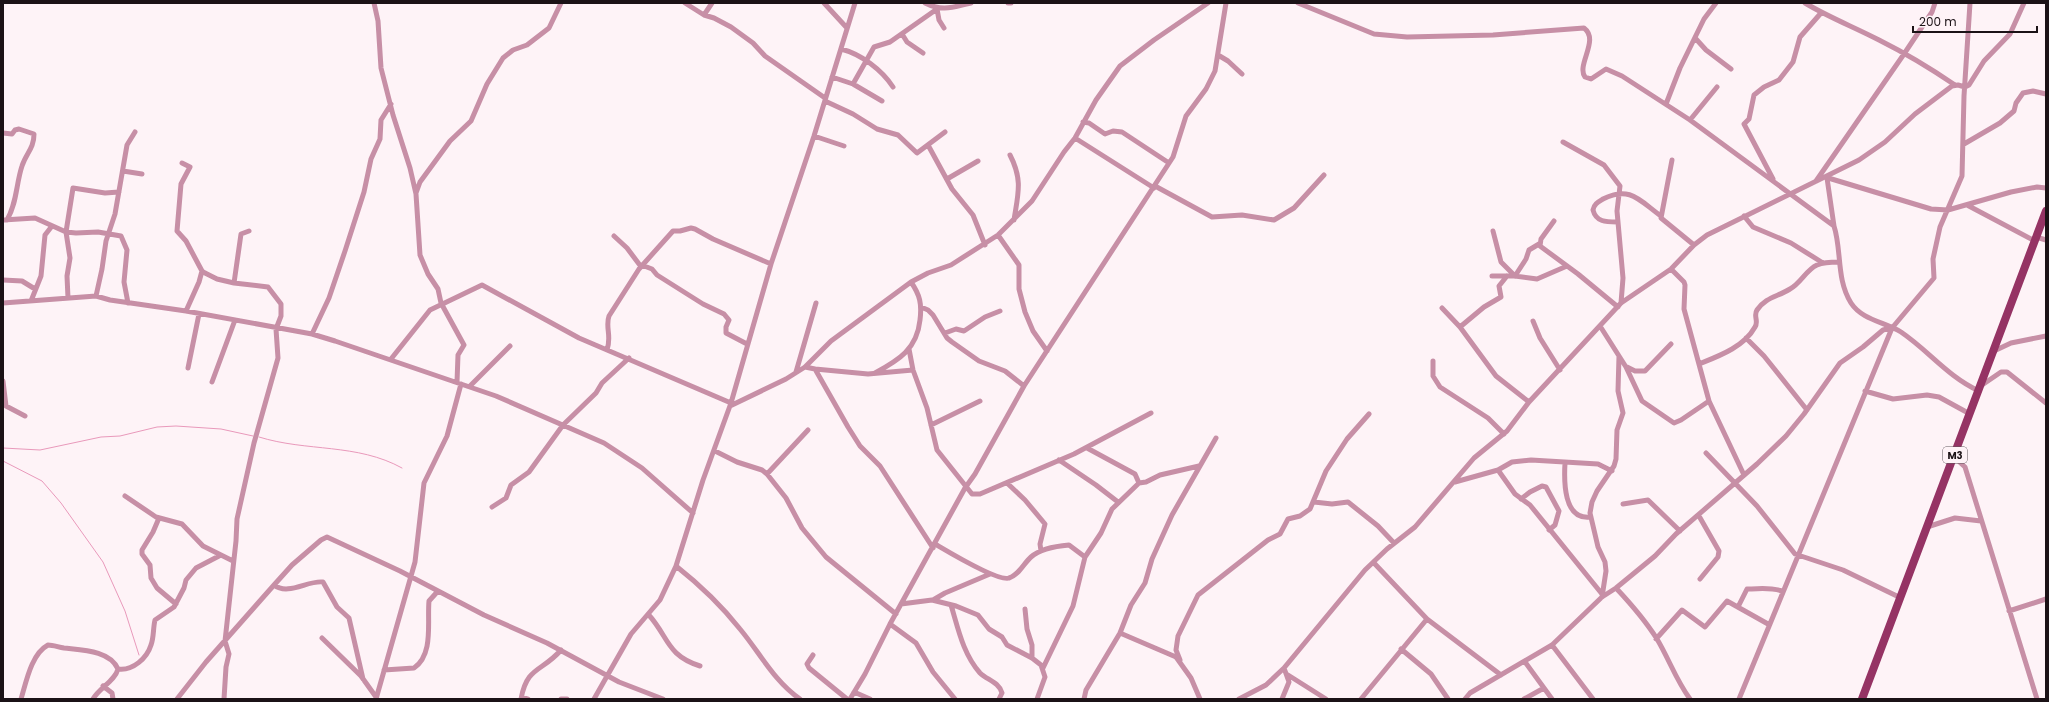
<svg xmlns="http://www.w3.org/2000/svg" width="2049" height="702" viewBox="0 0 2049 702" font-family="Poppins,sans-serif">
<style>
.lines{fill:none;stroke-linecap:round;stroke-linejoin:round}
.stream{stroke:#e999bb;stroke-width:1}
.minor{stroke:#c78fa6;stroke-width:5}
.primary{stroke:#953364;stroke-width:8}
.labels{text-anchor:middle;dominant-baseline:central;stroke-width:4;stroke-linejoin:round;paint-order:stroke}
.shield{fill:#fef3f7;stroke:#5f565a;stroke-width:1}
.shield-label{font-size:10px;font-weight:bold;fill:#1b1216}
</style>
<rect width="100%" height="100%" fill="#fef3f7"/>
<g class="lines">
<path class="stream" d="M259 437C307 452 357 443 402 468
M3 448 40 450 101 437 120 436 157 427 176 426 221 429 253 436
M3 461 42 481 61 503 103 562 125 611 139 655"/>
<path class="minor" d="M374 3 378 21 381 68 393 115 410 168 416 194 420 255 428 274 438 289 441 303 464 345 458 355 457 382
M685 3 704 15 714 18 731 27 753 43 765 56 825 98
M824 3 847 28
M925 3C943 12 953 7 971 3
M1008 3H1011
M1298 3 1374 34 1407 37 1493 35 1584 28C1600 40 1576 65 1585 77L1591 79 1606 69 1622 76 1690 120 1834 226C1842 251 1836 279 1851 303 1862 320 1885 322 1901 332 1929 351 1947 376 1979 391
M1805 3C1828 17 1854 27 1879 40 1905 53 1930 68 1955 85
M704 15 712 3
M902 34 907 42 923 53
M1696 39 1706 50 1731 69
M841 49C861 54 882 70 893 87
M1218 55 1228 61 1242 74
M832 77 853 84 882 101
M853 84 874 47 890 42 937 9 939 20 944 28
M825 101 853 114 877 129 898 135 917 153 945 132
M1666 104 1680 68 1704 19 1716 3
M1690 120 1717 87
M1083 122 1089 123 1105 134 1113 131 1122 132 1169 163
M3 133 12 134 15 130 19 129 34 134C34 149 26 153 22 166 16 184 17 203 7 220
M814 136 844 146
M1075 138 1154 188
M1563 142 1604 165 1620 186 1617 211 1623 278 1621 303
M1964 144 2000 123 2014 111 2016 103 2023 93 2033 91 2046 94
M928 145 952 189 973 215 985 245
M1010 155C1023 180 1018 194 1014 220
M1672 160 1661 218 1694 245
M182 163 190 167 181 184 177 231 186 241 202 271 205 273 217 279 234 283 268 287 281 304V316L276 329 278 358 254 443 237 519 236 541 225 641 229 654 226 667 224 699
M123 171 142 174
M1825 177 1931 209 1948 210 2011 192 2037 187 2046 188
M1827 178 1834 226
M947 179 978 161
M1773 179 1744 124 1749 119 1754 95 1764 87 1779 80 1793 62 1800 37 1821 13
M1816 181 1904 54 1932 12 1935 3
M1155 186 1212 217 1242 215 1274 220 1294 208 1324 175
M416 193 420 182 450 141 471 121 487 84 503 58 513 50 527 45 549 28 561 3
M1967 205 2035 241
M1744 216 1753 227 1791 243 1823 263
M3 220 35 218 66 232 76 233 98 232 121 236 127 250 124 282 128 303
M1554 221 1541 239 1540 246 1578 274 1618 307
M1617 222C1606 222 1596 222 1593 210 1594 204 1598 202 1603 199 1630 185 1640 201 1661 216
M1493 231 1501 262 1515 276 1526 259 1529 250 1539 244
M998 235 1019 265V289L1025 312 1033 331 1047 351
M614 236 627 248 639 264 652 269 657 275 703 304 724 314 729 320 726 327V333L747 344
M2036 237 2046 240
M1671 269 1684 282 1685 285 1684 309 1709 401 1744 475
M1492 276H1515L1537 279 1567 266
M3 280 22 281 35 289
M234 283 241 234 249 231
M96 296 102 269 106 241 115 214 127 145 135 132
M68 298 67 276 70 258 66 232 73 188 105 193 119 192
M31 301 41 276 45 235 52 226
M3 303 96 296 110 300 186 311 312 334 335 341 496 396 604 443 642 468 693 513
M921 307 928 310 933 315 947 338 952 342 979 361 1005 371 1024 386
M1442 308 1460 327 1496 376 1529 402
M186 311 199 282 202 271
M1533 321 1540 338 1560 370
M1600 326 1619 356 1618 391 1623 413 1617 430 1616 459 1614 466 1597 491 1592 502 1590 513 1598 547 1605 562 1606 571 1602 597
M1460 327 1484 307 1501 297 1499 286 1507 276
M945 333 956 329 964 331 985 317 1000 311
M312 334 329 298 345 251 364 192 371 159 380 139 381 120 391 104
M1746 338 1764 356 1807 410
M909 349 913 370 927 408 937 450 972 494H980L1074 454 1151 413
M607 350C612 336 605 327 609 316L639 269 673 231H680L691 228 695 229 713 239 771 264
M1994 351 2011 343 2046 336
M1619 356 1626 367 1642 401 1674 423 1681 420 1709 401
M391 359 430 310 482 285 579 338 731 403
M1433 361V376L1440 387 1488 418 1504 434
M1699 364C1719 356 1744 347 1755 327 1759 321 1753 316 1757 310 1766 297 1777 297 1790 289 1801 283 1806 270 1817 265 1824 262 1832 262 1839 262
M805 367 815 369 848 427 860 446 880 466 933 548
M1627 367 1635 371H1645L1671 344
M188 368 199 314
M815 369 868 374 913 370
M796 372 816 303
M875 373C899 360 917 349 920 320 922 304 920 295 911 282
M3 381 6 406 25 416
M212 382 235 320
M1982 385 2001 372H2007L2046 403
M470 386 510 346
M1865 391 1893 399 1927 395 1939 397 1970 414
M730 406 786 379 805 367 831 341 911 282 928 273 951 265 998 235 1032 201 1064 152 1075 138 1096 100 1120 66 1154 40 1208 3
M931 425 980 401
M1087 448 1135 474 1139 483
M715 451 737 462 762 470 767 474 786 498 802 528 826 557 896 614
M1706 453 1757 506 1795 554 1843 570 1901 598
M1954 457 1965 467 2037 699
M1059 460 1096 485 1118 502
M1565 463C1564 480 1563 521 1591 517
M1498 470 1515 494 1530 505 1602 594
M767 474 808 430
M1455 482 1498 470 1512 462 1531 460 1598 464 1612 471
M1007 483 1025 500 1045 524 1040 544 1041 551
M1139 483 1146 482 1160 475 1199 466
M125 496 156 517 182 524 203 546 233 561
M1521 499 1530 492 1542 486 1546 487 1559 511 1555 525 1549 530
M1314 502 1332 504 1348 502 1378 526 1394 543
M1623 504 1648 500 1680 531
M492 507 506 498 511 485 529 472 563 425 596 393 602 383 629 358
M1699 516 1719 551 1718 557 1700 579
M159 518 153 532 142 550V554L150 565 151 578 157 588 176 604
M1927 527 1955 518 1981 521
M935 544C947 551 998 582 1009 578 1019 575 1024 563 1031 557 1040 549 1057 546 1069 545L1085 557
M1374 563 1427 619 1501 675
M676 566C700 585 721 605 740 629 760 653 774 681 800 699
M274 585C288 596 308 580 323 582L337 607 349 618 363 679
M1616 588C1631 604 1645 620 1657 639 1669 659 1676 680 1690 699
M933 600 945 593 990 574
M901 604 932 600 956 606 978 615 989 629 1002 637 1007 645 1032 658 1041 665 1045 677 1037 699
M951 605C958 628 963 654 980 673 987 680 999 682 1002 693L999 699
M1738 607 1747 589C1761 589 1769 587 1782 591
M1025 609 1027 629 1032 645V658
M2009 611 2046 599
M648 614C669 637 666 655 700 666
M890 624 916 643 933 672 955 699
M1120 633 1176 657 1191 678 1200 699
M322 638 361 676 376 697
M1656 639 1682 610 1705 627 1727 601 1768 624
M1552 645 1593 699
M1401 649 1431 674 1448 699
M813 655 807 664 809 668 847 699
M1180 660 1176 650 1178 636 1198 595 1268 540 1280 534 1288 519 1300 516 1310 509 1326 471 1347 439 1369 414
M1525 662 1552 699
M1043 668 1073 606 1085 557 1101 533 1112 509 1139 483
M118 669C133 671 147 658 151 645 154 637 153 628 155 620L174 607 184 588 186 580 196 568 219 556
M384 670 414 668C434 654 427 622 429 601L438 591
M1288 675 1326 699
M103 686 112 693 113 699
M854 692 870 699
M522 697 528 699
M21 699C26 683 31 654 48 645 53 645 58 647 64 648 81 650 110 650 118 669
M93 699C99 688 115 681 118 669
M177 699 206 662 274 585 292 565 321 540 327 537 400 571 484 615 547 643 619 682 663 699
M376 699 415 562 424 483 447 436 461 384
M521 699C527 666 542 672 561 650
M561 699H567
M594 699 631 634 660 600 676 566 703 480 731 403 771 264 814 136 855 3
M850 699 865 674 890 624 965 488 975 474 1024 386 1173 157 1186 116 1206 89 1215 71 1226 3
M1084 699 1086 690 1120 633 1131 605 1145 583 1152 559 1172 515 1216 438
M1239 699 1266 685 1284 668 1365 570 1387 549 1415 527 1474 458 1507 431 1529 402 1621 303 1671 269 1694 245 1707 235 1859 160 1885 142 1915 114 1952 86 1958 85 1965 87 1969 85 1984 61 2010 34 2024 3
M1282 699 1289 682 1284 668
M1361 699 1427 619
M1465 699 1470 693 1552 645 1602 597 1616 588 1655 556 1676 534 1757 464 1786 436 1804 414 1840 363 1863 347 1883 330 1891 328
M1524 699 1544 688
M1739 699 1892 328 1934 278 1933 259 1940 227 1962 176 1964 96 1970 3"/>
<path class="primary" d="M1862 699 2046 211"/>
</g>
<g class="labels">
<rect class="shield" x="1943" y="447" width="24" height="16" rx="3"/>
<g class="shield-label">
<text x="1955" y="455">M3</text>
</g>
</g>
<rect width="2049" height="702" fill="none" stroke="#1b1216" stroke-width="8"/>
<path d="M1913 26v6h124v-6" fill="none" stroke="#1b1216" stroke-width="2"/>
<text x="1919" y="26" font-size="12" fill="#1b1216" stroke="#fef3f7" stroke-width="3" paint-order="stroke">200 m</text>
</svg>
